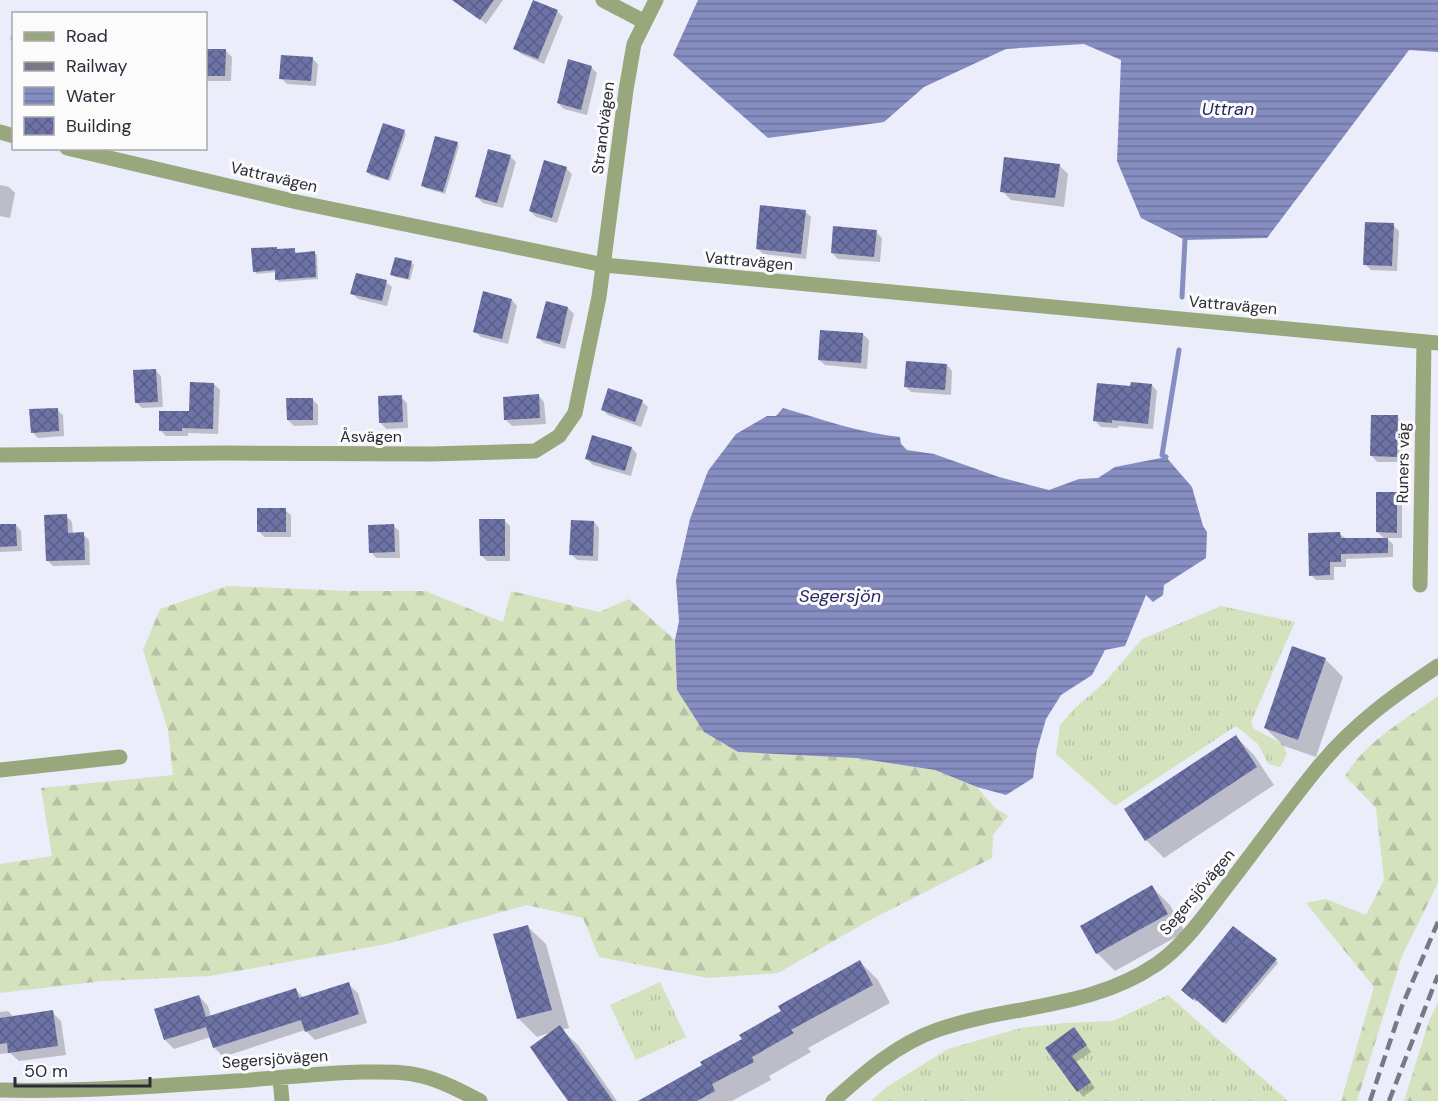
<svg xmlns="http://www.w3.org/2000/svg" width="1438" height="1101" viewBox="0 0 1438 1101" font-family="'DM Sans',sans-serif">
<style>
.grass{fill:url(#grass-tufts)}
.forest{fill:url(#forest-firs)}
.pitch{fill:#d5e2be}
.water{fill:url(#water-rules)}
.shadow{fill:#0003}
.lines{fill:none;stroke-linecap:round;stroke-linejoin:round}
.stream{stroke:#868dc1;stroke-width:5}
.building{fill:url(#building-cross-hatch)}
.minor{stroke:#98a77c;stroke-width:15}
.rail{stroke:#787986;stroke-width:4.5;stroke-dasharray:12 6;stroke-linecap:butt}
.labels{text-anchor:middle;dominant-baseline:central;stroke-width:6;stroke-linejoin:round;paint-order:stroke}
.street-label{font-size:16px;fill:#2b2c38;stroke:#fbfbfb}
.water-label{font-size:18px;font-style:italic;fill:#272666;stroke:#fbfbfb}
</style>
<defs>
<pattern id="grass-tufts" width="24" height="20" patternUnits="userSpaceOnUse" patternTransform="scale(1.5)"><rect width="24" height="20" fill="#d5e2be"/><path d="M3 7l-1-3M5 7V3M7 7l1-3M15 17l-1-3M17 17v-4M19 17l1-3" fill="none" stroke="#b7c2a4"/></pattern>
<pattern id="forest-firs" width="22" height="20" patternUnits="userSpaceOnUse" patternTransform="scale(1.5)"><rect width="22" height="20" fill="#d5e2be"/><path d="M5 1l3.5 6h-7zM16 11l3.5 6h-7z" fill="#b7c2a4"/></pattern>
<pattern id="water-rules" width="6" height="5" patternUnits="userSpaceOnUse" patternTransform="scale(1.5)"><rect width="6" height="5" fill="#868dc1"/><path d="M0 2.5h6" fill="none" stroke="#6e739e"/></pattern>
<pattern id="building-cross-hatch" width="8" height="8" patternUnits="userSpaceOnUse" patternTransform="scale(1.5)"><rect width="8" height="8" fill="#6d73a6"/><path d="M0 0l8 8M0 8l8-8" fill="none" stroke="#5a5f88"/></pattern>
</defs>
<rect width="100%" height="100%" fill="#ebedfa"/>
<path class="grass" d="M1221 606 1295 622 1251 722 1254 729 1283 744 1287 754 1280 767 1268 764 1258 744 1236 726 1115 806 1056 754 1060 725 1075 708 1105 682 1142 639Z
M660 982 686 1037 636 1060 610 1005Z
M1168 995 1288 1101H871L888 1086 948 1049 1021 1028 1064 1023 1113 1021Z"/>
<path class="forest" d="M227 586 349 591H425L503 622 511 591 599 612 629 599 675 640 677 690 704 732 738 752 856 758 935 770 977 787 995 808 1008 816 993 835 992 858 870 920 778 973 708 978 599 957 583 918 527 905 387 944 210 976 103 981 0 993V864L52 856 41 788 173 775 168 730 143 650 160 609Z
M1438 696V883L1402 956 1357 1101H1341L1374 987 1306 903 1326 899 1366 915 1384 880 1376 808 1345 776C1367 740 1405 720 1438 696Z
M1438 1002V1101H1404L1429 1021Z"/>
<path class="pitch" d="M1019 1071 1042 1101H980Z"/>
<path class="water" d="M698 0H1438V52L1409 50 1267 238 1185 240 1141 218 1117 161 1121 60 1084 44 1006 49 924 87 884 122 768 138 673 55Z
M783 408C821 419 860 433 900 437L901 444 907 450 934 454 999 477 1049 490 1079 479 1098 478 1115 467 1166 457 1192 487 1203 526 1207 532 1206 558 1164 585 1163 595 1153 602 1146 595 1125 646 1105 650 1092 675 1061 695 1046 719 1037 750 1033 778 1006 795 977 787 935 770 856 758 738 752 704 732 677 690 675 640 679 621 676 580 690 519 708 471 736 434 767 416H776Z"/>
<path class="shadow" d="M465 0H503L486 24 462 5Z
M557 11 563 17 544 64 521 54 515 48Z
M14 25V43L10 40Z
M206 50 226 51 232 57 231 81H206Z
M312 58 318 64 316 86 287 84 281 78Z
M591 67 597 73 587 115 564 109 558 103Z
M404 131 406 134 390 181 370 175 368 172Z
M457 143 459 146 445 194 425 188 422 185Z
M510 156 516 162 503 208 483 203 477 197Z
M1059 165 1068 174 1064 207 1011 200 1002 191Z
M566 168 572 174 557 223 536 217 530 211Z
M0 185 9 187 15 193 10 218 0 216Z
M805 211 811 217 806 259 763 254 757 248Z
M1393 225 1399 231 1397 271 1371 270 1365 264Z
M876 232 882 238 880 262 838 259 832 253Z
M294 250 297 254 314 253 317 255 318 279 279 282 277 280 276 272 257 274 254 271 279 251Z
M411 262 414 265 410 280 395 277 392 274Z
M386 282 392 287 387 306 358 299 352 293Z
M512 300 517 306 508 344 481 337 475 332Z
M568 308 574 314 565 349 544 343 538 338Z
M863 334 869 340 867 369 825 365 819 360Z
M947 365 952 371 951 395 911 392 905 386Z
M155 370 161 376 163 407 142 408 136 402Z
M214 384 220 390 218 434 188 433V436H166L160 430 190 413Z
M1152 385 1157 391 1153 429 1118 426V428L1101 427 1095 421 1132 388Z
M539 396 544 402 546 424 512 426 506 420Z
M401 397 407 403 408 428 386 429 381 423Z
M312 399 318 405V425L294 426 288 420Z
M642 402 648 407 641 427 608 415 602 409Z
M57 410 63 415 64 436 38 438 32 432Z
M1397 417 1403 423 1402 462H1377L1372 456Z
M632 448 637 454 631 476 593 465 587 459Z
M1397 493 1402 499V538H1386L1393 544V557L1346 559V567H1334V580H1316L1311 575 1340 534 1346 539H1385L1377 532Z
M285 510 291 515V537H264L259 531Z
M66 516 72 522 73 534H83L89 540 90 565 53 566 47 560Z
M504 520 510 526V561H487L481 555Z
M594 522 599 528 598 561 577 560 571 554Z
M16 525 21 531 22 551 0 552V526Z
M393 525 399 531 400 558H376L371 552Z
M1325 659 1343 677 1316 757 1284 746 1265 728Z
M1236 737 1254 755 1274 785 1164 858 1146 840Z
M1152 887 1170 905 1185 932 1115 971 1097 953Z
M527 926 546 944 569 1028 562 1030 578 1045 617 1101H570L552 1032 537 1037 519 1019 495 935Z
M1276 960 1278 963 1226 1024 1198 1000 1196 1002 1183 990Z
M860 962 878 980 890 1003 808 1048 811 1052 769 1076 771 1080 732 1101H642L704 1066Z
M348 984 358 993 367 1023 315 1040 305 1030 223 1057 214 1047 211 1037 174 1049 165 1040 199 996 208 1006 211 1017 296 990 304 998Z
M8 1011 14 1017 52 1012 61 1021 66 1055 19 1061 10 1053 0 1054V1012Z
M1079 1035 1091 1052 1076 1062 1095 1088 1083 1097 1047 1049Z"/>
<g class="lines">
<path class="stream" d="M1182 297 1185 240
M1166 457 1162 455 1179 350"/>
</g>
<path class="building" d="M452 0H494L480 20Z
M533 0 558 10 538 59 513 49Z
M206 49H226L225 76H206Z
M281 55 313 57 311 81 279 79Z
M568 59 592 66 581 110 557 103Z
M383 123 405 130 388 180 366 172Z
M435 136 458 142 443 192 421 186Z
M488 149 511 155 497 203 475 197Z
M1004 157 1060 164 1055 198 1000 192Z
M544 160 567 167 552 218 529 211Z
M760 205 806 210 801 254 756 249Z
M1365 222 1394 223 1392 266 1363 265Z
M833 226 877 230 874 257 831 253Z
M277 247V249L295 248V253L315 251 316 277 275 280V270L253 272 251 248Z
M395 257 412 261 408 279 390 275Z
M356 273 387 280 382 301 350 294Z
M483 291 512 299 502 339 473 332Z
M546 301 568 307 560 344 536 338Z
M820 330 863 333 861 363 818 360Z
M906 361 947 364 945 390 904 387Z
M156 369 158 402 135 403 133 370Z
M190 382 214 383 213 429 182 428V431H159V411H189Z
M1131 382 1152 384 1148 424 1112 420V423L1093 421 1097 383 1130 386Z
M608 388 643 400 635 422 601 410Z
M539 394 540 418 504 420 503 397Z
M402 395 403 422 379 423 378 396Z
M286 398H313V420H287Z
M58 408 59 431 31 433 29 409Z
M1371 415H1398L1397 457 1370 456Z
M592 435 632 447 625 471 585 459Z
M1376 492H1397V533L1376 532Z
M257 508H286V532H257Z
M67 514 68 533 84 532 85 560 46 561 44 515Z
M479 519H505V556H480Z
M571 520 594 521 593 556 569 555Z
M0 524H16L17 546 0 547Z
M394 524 395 552 369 553 368 525Z
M1340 532 1341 538H1388V553L1341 554V562H1330V575L1309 576 1308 533Z
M1292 646 1326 658 1298 740 1264 728Z
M1236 735 1257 767 1145 841 1124 809Z
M1152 885 1168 914 1096 954 1080 926Z
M528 925 552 1010 517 1019 493 934Z
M1233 926 1277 959 1223 1023 1194 998 1193 1000 1181 990Z
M860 960 873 985 791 1030 794 1033 752 1057 754 1062 712 1084 715 1091 697 1101H638L702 1065 700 1062 742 1039 739 1035 781 1011 778 1006Z
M349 982 359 1014 305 1032 301 1020 213 1048 206 1027 164 1040 154 1009 199 995 206 1017 296 988 299 998Z
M53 1010 58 1046 8 1053 7 1043 0 1044V1018Z
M560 1025 613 1101H568L545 1069 530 1047Z
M1074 1027 1087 1045 1072 1056 1091 1082 1077 1092 1045 1048Z"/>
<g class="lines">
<path class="minor" d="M603 0 645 22
M0 132 14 136
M67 148 297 202 604 265 1438 343
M0 455 224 453 431 454 535 451 559 436 575 413 599 297 626 90 634 44 656 0
M1420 585 1424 342
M0 770 120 757
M280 1078 282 1101
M0 1090C79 1092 157 1086 236 1081 278 1078 320 1073 363 1072 383 1072 402 1071 422 1076 442 1081 461 1091 480 1101
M833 1101C864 1073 897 1044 937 1030 1012 1004 1089 1010 1157 964 1184 945 1204 916 1224 890 1256 849 1287 805 1320 765 1355 723 1393 696 1438 666"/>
<path class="rail" d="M1370 1101 1402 1006 1438 922
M1389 1101 1438 975"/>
</g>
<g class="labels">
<g class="street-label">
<text transform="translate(603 128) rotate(-83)">Strandvägen</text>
<text transform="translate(274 177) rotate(13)">Vattravägen</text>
<text transform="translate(749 261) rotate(5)">Vattravägen</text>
<text transform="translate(1233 305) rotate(5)">Vattravägen</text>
<text x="371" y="436">Åsvägen</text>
<text transform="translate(1403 463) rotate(-89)">Runers väg</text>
<text transform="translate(1197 892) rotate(-50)">Segersjövägen</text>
<text transform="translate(275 1059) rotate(-4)">Segersjövägen</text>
</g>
<g class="water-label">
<text x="1228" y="109">Uttran</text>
<text x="840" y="596">Segersjön</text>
</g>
</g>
<rect x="12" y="12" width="195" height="138" fill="#fbfbfb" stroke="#a8a8ad" stroke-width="1.5"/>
<rect x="24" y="32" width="30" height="9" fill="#98a77c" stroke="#a8a8ad" stroke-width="1.5"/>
<text x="66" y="42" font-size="18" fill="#2b2c38">Road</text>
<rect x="24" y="62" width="30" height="9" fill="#787986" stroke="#a8a8ad" stroke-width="1.5"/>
<text x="66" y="72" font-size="18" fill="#2b2c38">Railway</text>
<rect x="24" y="87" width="30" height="18" fill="url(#water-rules)" stroke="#a8a8ad" stroke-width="1.5"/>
<text x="66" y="102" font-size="18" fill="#2b2c38">Water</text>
<rect x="24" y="117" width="30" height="18" fill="url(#building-cross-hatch)" stroke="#a8a8ad" stroke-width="1.5"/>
<text x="66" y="132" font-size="18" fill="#2b2c38">Building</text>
<path d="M15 1077v9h135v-9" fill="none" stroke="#2b2c38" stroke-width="3"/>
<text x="24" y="1077" font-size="18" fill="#2b2c38" stroke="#fbfbfb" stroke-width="4.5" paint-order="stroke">50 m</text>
</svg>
